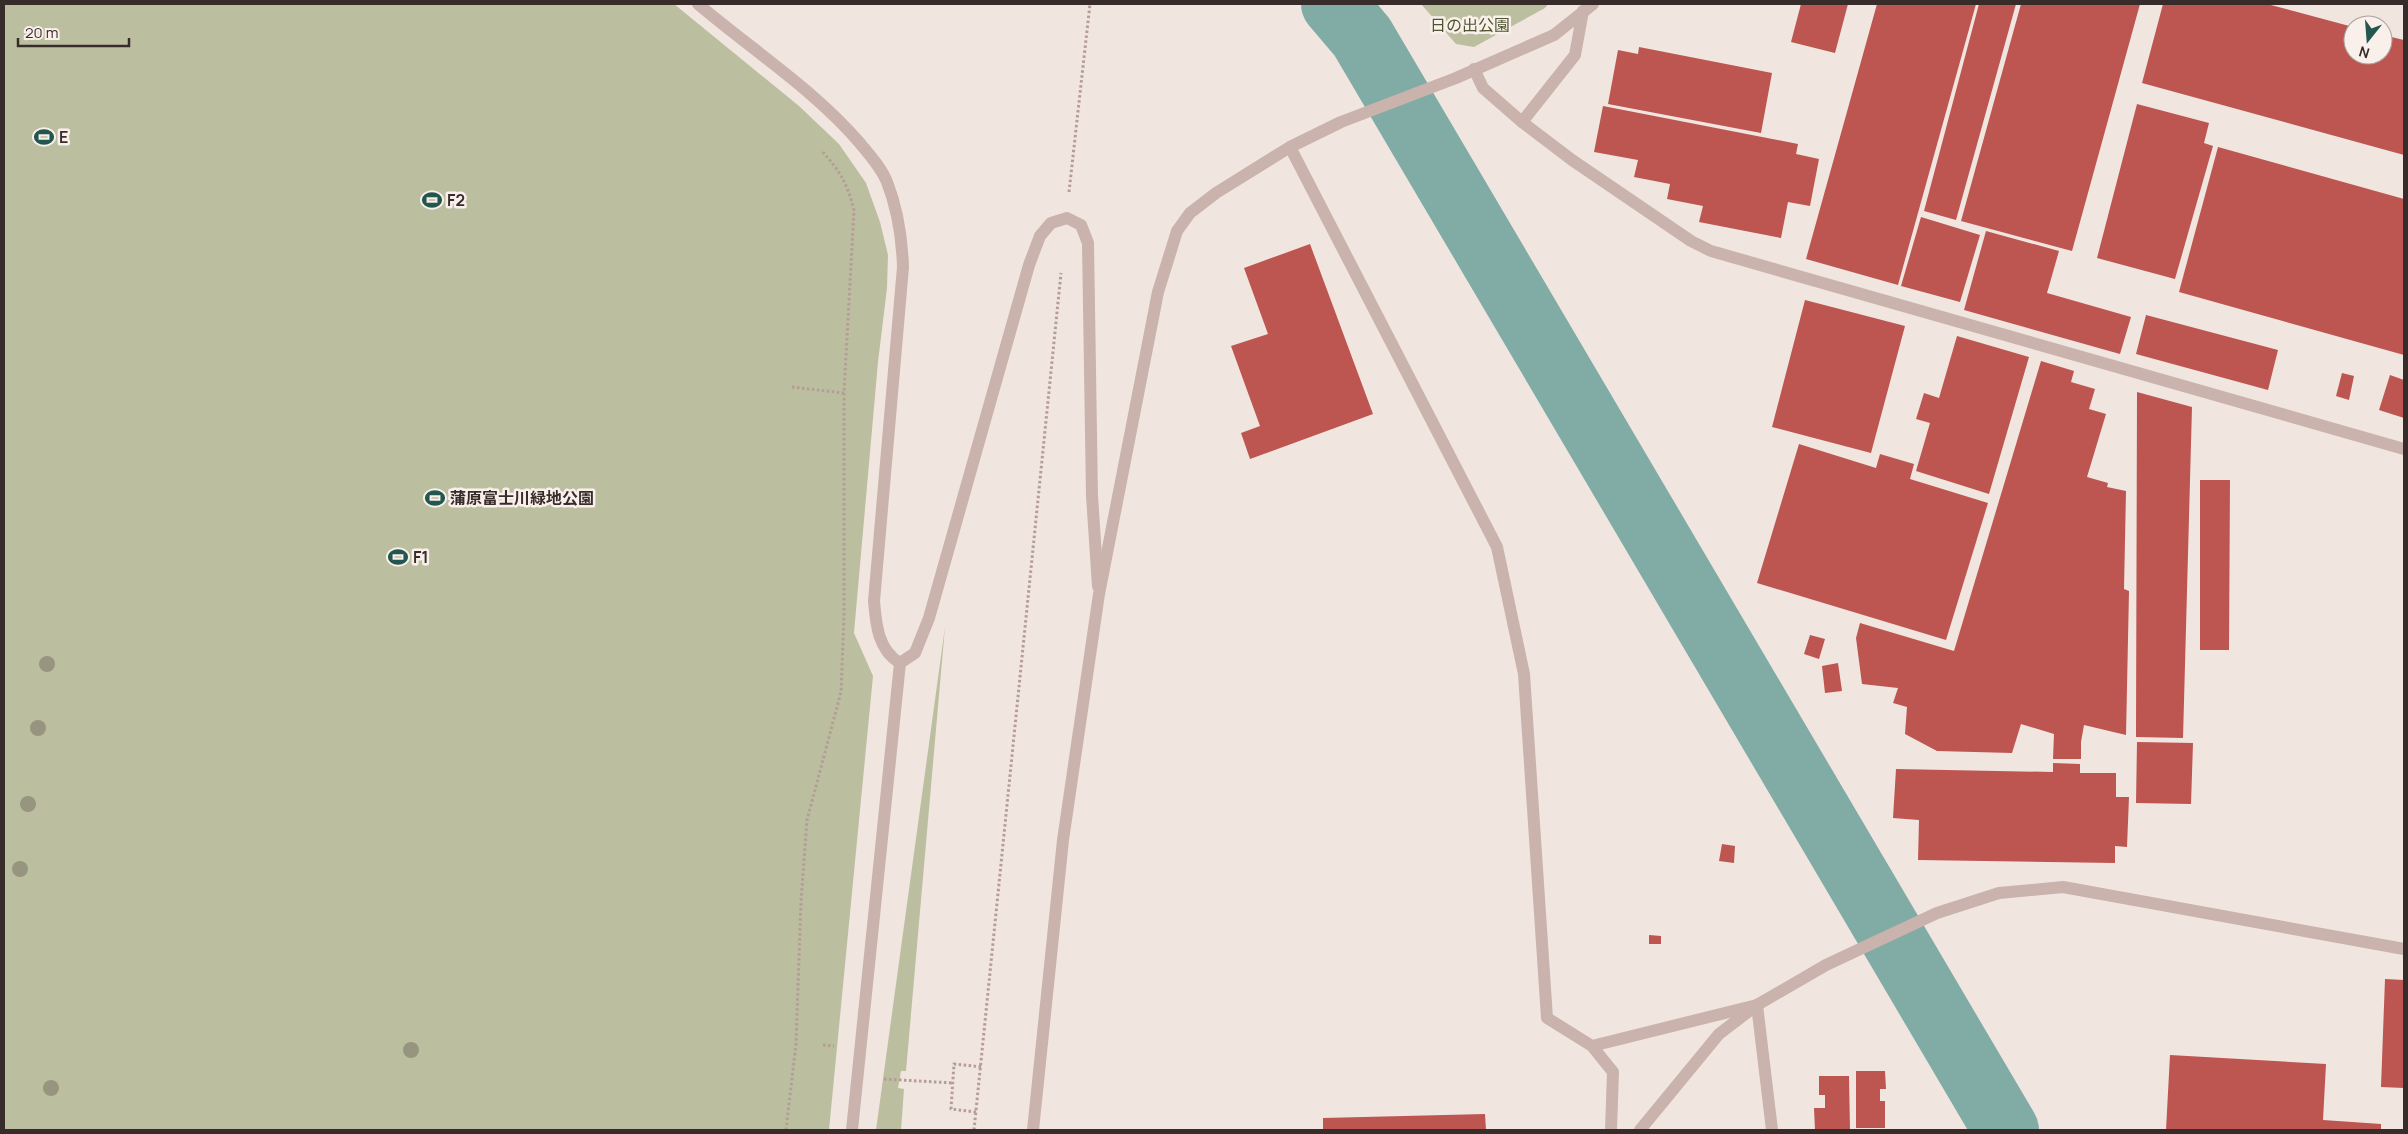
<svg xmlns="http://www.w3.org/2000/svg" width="2408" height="1134" viewBox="0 0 2408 1134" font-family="Manrope,'Noto Sans JP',sans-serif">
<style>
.green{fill:#bbbfa0}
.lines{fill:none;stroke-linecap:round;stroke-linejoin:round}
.river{stroke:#80aca5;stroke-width:66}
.building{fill:#bd5551}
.path{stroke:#b49d96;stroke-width:3;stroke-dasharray:2.5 2.5;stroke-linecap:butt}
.service{stroke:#c9b3ac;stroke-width:12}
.minor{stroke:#c9b3ac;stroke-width:12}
.tree{fill:#97957f}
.labels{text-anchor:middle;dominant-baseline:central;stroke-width:5;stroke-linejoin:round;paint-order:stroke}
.park-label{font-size:16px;fill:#4e5430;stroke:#f9f0eb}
.poi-label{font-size:16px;font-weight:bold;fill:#372c2a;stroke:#f9f0eb;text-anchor:start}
</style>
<rect width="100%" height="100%" fill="#f1e5df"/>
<path class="green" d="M4 4H674L799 106 839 144 866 183 880 222 888 255 887 288 878 362 854 633 873 676 829 1130H4Z
M1421 4H1548L1545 8 1474 47 1456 44Z
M945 627 906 1071H901L898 1088 904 1089 901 1130H876Z"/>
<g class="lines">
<path class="river" d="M1334 4 1362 37 2006 1130"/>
</g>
<path class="building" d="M1801 4H1848L1835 53 1791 42Z
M1877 4H1976L1898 285 1806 259Z
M1979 4H2016L1956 220 1924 211Z
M2021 4H2140L2072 251 1961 221Z
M2163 4H2267L2353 27V55H2383V35L2404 40V155L2142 83Z
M1639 47 1772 73 1761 133 1608 104 1618 50 1638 54Z
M2137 104 2209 123 2204 143 2213 146 2175 279 2097 258Z
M1603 106 1798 144 1796 154 1819 159 1810 206 1788 202 1781 238 1699 222 1703 206 1667 199 1670 184 1634 177 1638 160 1594 152Z
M2218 147 2404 199V355L2179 292Z
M1921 217 1980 235 1960 302 1901 286Z
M1986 231 2059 251 2047 293 2131 317 2120 354 1964 310Z
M1310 244 1373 414 1250 459 1241 433 1260 426 1231 346 1268 334 1244 268Z
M1805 300 1905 326 1871 453 1772 427Z
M2146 315 2278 350 2268 390 2136 354Z
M1957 336 2029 357 1989 494 1916 471 1930 423 1916 419 1924 393 1939 398Z
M2041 361 2074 371 2071 382 2095 389 2089 409 2106 414 2087 477 2108 483 2107 487 2126 491 2124 589 2129 591 2126 735 2084 725 2081 742V759H2053L2054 734 2021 724 2012 753 1937 751 1905 734 1907 707 1893 703 1898 688 1862 684 1856 638 1860 623 1954 651Z
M2342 373 2354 376 2349 400 2336 396Z
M2390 375 2404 380V418L2379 410Z
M2137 392 2192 407 2183 738 2136 737Z
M1799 444 1876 468 1880 454 1914 464 1910 479 1988 503 1946 640 1757 583Z
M2200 480H2230L2229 650H2200Z
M1810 635 1825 639 1819 659 1804 654Z
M1838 663 1842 691 1825 693 1822 666Z
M2137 742 2193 743 2191 804 2136 803Z
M2053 763 2080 764V773H2116V797H2129L2127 847 2115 846V863L1918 860 1919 820 1893 818 1896 769 2053 772Z
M1722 844 1735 846 1734 863 1719 861Z
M1649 935 1661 936V944H1649Z
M2385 979 2404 980V1088L2381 1087Z
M2170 1055 2326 1064 2323 1120 2381 1124V1130H2166Z
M1856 1071H1885L1886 1089H1880V1101H1885V1128H1856Z
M1819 1076H1849L1850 1130H1815L1814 1108H1825V1095H1819Z
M1485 1114 1486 1130H1323V1118Z"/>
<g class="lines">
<path class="path" d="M1069 192 1090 4
M792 387 844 393
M823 1045 834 1046
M884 1079 953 1083
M976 1112 951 1109 954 1064 982 1067
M786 1130 796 1044 801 901 807 820 841 692 844 617V393L854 210C847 183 840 171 821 150
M974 1130 1061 273"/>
<path class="service" d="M698 4C752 50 812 88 859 142 869 154 881 167 887 182 898 210 902 238 903 267L874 601C876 625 878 650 900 663
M1522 122 1575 55 1583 11
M1290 147 1497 547 1524 674 1547 1018 1592 1046 1757 1005
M900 663 915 653 929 618 1029 265 1040 236 1051 223 1067 218 1081 225 1088 243 1092 496 1098 586
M1592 1046 1613 1072 1611 1130
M852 1130 900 663"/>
<path class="minor" d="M1474 69 1483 88 1522 122 1572 160 1691 241 1711 251 2404 449
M1757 1005 1772 1130
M1033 1130 1063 840 1099 594 1158 292 1177 231 1190 213 1216 193 1290 147 1341 122 1456 78 1554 35 1593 4
M1640 1130 1719 1034 1757 1005 1826 965 1937 913 1999 893 2063 887 2404 949"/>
</g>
<g class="tree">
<circle cx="47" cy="664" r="8"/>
<circle cx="38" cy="728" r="8"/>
<circle cx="28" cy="804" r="8"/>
<circle cx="20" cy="869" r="8"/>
<circle cx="411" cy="1050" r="8"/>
<circle cx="51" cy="1088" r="8"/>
</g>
<defs>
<symbol id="stadium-bare" viewBox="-9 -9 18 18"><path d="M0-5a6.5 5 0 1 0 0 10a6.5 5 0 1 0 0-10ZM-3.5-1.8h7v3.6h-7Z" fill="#22564f" stroke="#f9f0eb" stroke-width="2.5" paint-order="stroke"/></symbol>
</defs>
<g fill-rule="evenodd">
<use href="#stadium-bare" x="30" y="123" width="28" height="28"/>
<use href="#stadium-bare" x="418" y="186" width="28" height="28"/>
<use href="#stadium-bare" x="421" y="484" width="28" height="28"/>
<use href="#stadium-bare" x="384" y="543" width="28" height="28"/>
</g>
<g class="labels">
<g class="park-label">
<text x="1470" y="25">日の出公園</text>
</g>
<g class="poi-label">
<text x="59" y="137">E</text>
<text x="447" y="200">F2</text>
<text x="450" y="498">蒲原富士川緑地公園</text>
<text x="413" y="557">F1</text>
</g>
</g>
<rect width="2408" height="1134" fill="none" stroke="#372c2a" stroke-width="10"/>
<g transform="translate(2368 40) rotate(197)"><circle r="24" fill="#f9f0eb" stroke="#aba29e"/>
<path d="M0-4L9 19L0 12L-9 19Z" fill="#22564f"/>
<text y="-8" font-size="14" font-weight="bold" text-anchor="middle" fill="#372c2a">N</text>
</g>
<path d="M18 38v8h111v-8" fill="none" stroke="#372c2a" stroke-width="2.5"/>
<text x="25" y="38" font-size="15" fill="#372c2a" stroke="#f9f0eb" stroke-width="4" paint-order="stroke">20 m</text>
</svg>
